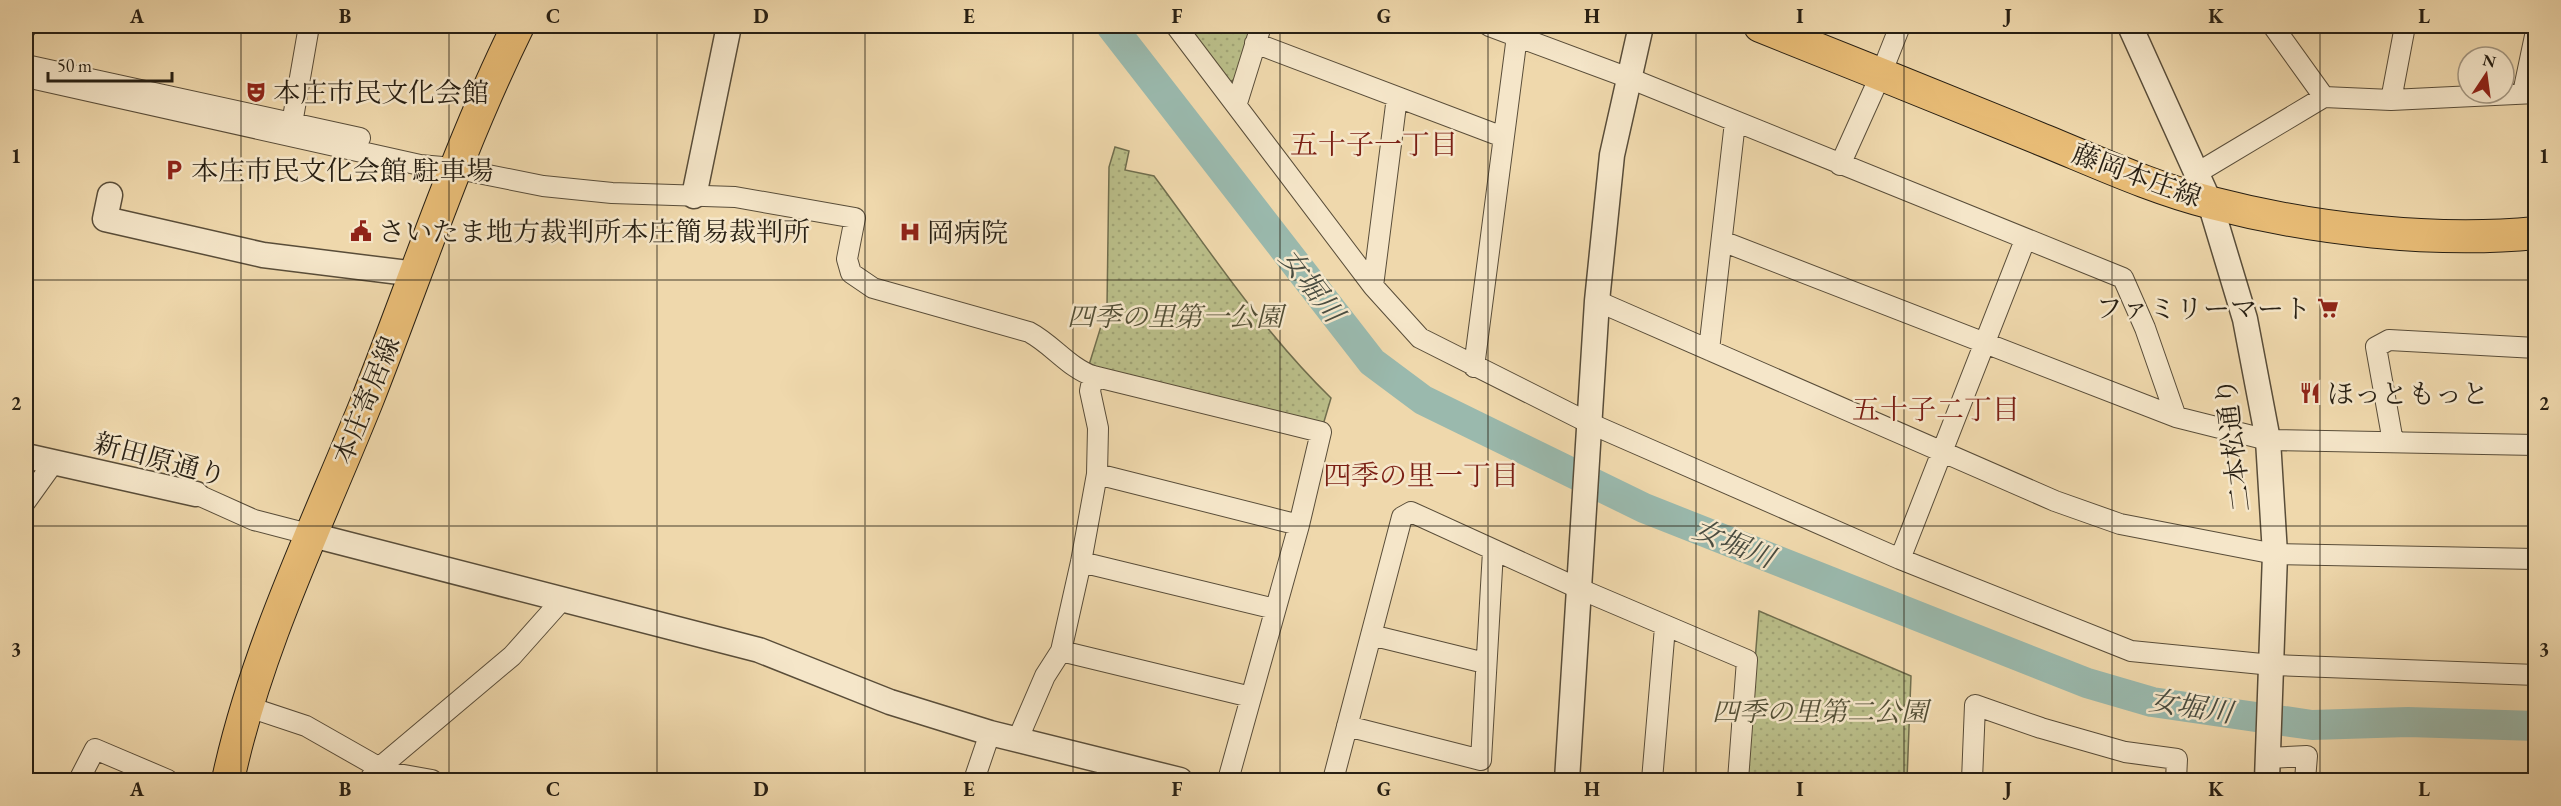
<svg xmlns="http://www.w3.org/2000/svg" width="2561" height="806" viewBox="0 0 2561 806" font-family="'EB Garamond','Noto Serif JP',serif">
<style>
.park{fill:url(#park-dots);stroke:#706e4e;stroke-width:1.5}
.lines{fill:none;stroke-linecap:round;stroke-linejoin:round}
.river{stroke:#9ab9ad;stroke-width:30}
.minor-casing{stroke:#594d39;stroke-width:22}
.tertiary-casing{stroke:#594d39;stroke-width:27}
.primary-casing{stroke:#271f13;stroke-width:34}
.minor{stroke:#f5e6c9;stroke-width:20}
.tertiary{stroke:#f5e6c9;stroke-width:24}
.primary{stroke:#e8bc76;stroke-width:32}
.grid{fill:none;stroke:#271f13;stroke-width:1.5;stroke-opacity:0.55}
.labels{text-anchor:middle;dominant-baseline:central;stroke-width:5;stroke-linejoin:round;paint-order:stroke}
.poi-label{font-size:27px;fill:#271f13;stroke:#f5e6c9;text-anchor:start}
.street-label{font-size:27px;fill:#271f13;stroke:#f5e6c9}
.park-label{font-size:27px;font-style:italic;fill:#534f36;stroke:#f5e6c9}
.neighbourhood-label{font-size:28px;fill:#7a1f14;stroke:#f5e6c9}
.water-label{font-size:28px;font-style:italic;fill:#4a4d41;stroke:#f5e6c9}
.neatline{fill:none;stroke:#271f13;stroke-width:2}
.grid-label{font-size:20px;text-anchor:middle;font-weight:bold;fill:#271f13}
</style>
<defs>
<pattern id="park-dots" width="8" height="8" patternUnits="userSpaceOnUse" patternTransform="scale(1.5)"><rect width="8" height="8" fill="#babe89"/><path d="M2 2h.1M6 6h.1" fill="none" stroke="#a0a375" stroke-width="1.8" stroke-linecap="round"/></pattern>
</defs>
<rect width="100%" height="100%" fill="#efd8ac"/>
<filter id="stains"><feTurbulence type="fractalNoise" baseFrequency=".00333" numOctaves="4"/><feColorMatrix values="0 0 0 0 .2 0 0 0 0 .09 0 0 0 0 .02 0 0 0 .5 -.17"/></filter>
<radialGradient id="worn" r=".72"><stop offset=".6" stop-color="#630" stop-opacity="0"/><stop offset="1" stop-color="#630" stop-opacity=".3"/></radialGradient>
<path class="park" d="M1187 26H1252L1240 76 1230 82Z
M1115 147 1129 151 1125 170 1154 176C1210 251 1263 332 1331 398L1323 425 1089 365 1107 307 1109 167Z
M1759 611 1911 676 1907 780H1751L1746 773Z"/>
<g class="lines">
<path class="river" d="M1111 26 1372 362 1423 400 1644 508 2087 683 2152 702 2312 725 2408 722 2536 726"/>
<defs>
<path id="minor" d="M1176 26 1373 286 1420 338 1589 423 1900 559 2131 651 2272 665 2536 675
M1489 26 1629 78 2123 278 2145 328 2176 417
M2273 26 2324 97
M26 28 27 26
M1255 43 1503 137
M26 65 360 138
M26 77 420 165 453 168 543 186 612 193 735 197 855 218 847 259 851 273 873 288 1029 332C1052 344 1069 368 1093 376L1321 432 1299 525 1228 780
M2523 93 2536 31
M2391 100 2405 26
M1237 103 1261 26
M290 135 309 26
M1840 165 1881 74 1900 26
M2197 173 2324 97 2391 100 2536 93
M1722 241 2176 417 2268 440 2536 445
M1373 286 1397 97
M1597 301 2055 501 2120 524 2275 554 2536 559
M1709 350 1735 122
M1474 367 1517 36
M2393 442 2376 347 2389 340 2536 348
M1097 474 1299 525
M196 494 254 520 312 535
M26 501 54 462
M1900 559 2025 240
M1081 562 1275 609
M1371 635 1485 663
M1061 651 1251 697
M249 707 306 726 387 772 432 780
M1347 726 1481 760 1493 551
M1017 741 1045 676 1061 651 1081 562 1097 474 1098 428 1090 391 1093 376
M2268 758 2307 756 2305 780
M79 780 95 749 168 780
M369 780 379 768 512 656 561 601
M974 780 990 733
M1333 780 1402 517 1411 512 1580 589 1747 660 1738 780
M1652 780 1665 627
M1972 780 1975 705 2041 728 2125 752 2177 759 2176 780"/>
<path id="tertiary" d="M2130 26 2210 203 2245 319 2268 440 2275 554 2267 780
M110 195 105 219 263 255 416 274
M694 196 729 26
M26 456 196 494
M312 535 759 650 890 702 990 733 1180 780
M1567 780 1597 301 1612 155 1641 26"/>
<path id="primary" d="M1760 26C1853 63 1945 100 2038 138 2095 161 2152 188 2212 203 2312 229 2433 243 2536 233
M228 780C256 649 317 525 367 401 417 274 458 148 518 26"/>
</defs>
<use href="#minor" class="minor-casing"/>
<use href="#tertiary" class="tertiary-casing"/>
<use href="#primary" class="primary-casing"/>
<use href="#minor" class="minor"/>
<use href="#tertiary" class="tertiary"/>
<use href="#primary" class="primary"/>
</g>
<path class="grid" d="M241 26V780M449 26V780M657 26V780M865 26V780M1073 26V780M1280 26V780M1488 26V780M1696 26V780M1904 26V780M2112 26V780M2320 26V780M26 280H2536M26 526H2536"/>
<defs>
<symbol id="theatre-bare" viewBox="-9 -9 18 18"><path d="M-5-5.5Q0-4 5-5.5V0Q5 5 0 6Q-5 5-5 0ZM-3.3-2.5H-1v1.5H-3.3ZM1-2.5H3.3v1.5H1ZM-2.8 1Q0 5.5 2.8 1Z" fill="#8f2418" stroke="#f5e6c9" stroke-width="2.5" paint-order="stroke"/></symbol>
<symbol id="parking-bare" viewBox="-9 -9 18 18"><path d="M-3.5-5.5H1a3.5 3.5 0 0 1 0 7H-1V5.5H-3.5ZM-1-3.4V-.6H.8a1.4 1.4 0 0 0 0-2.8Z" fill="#8f2418" stroke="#f5e6c9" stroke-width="2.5" paint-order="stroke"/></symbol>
<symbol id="civic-bare" viewBox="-9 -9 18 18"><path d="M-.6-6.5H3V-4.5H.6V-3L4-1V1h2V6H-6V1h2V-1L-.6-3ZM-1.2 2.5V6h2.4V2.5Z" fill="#8f2418" stroke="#f5e6c9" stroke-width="2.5" paint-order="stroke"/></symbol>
<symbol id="hospital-bare" viewBox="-9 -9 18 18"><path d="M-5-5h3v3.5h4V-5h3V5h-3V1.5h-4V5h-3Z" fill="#8f2418" stroke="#f5e6c9" stroke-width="2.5" paint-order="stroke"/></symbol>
<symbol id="supermarket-bare" viewBox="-9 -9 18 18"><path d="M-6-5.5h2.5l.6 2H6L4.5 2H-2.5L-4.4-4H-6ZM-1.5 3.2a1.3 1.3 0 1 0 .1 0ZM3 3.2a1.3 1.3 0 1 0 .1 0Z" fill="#8f2418" stroke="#f5e6c9" stroke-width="2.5" paint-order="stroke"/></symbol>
<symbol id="restaurant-bare" viewBox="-9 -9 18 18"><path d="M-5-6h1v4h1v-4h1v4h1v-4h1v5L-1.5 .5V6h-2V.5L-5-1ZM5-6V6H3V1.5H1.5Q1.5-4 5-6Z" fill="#8f2418" stroke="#f5e6c9" stroke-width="2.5" paint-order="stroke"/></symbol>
</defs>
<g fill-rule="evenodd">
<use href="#theatre-bare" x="241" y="77" width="30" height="30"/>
<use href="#parking-bare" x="159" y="155" width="30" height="30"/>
<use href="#civic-bare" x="346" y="216" width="30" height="30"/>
<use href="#hospital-bare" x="895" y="217" width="30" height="30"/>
<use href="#supermarket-bare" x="2313" y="293" width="30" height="30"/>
<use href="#restaurant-bare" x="2295" y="378" width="30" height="30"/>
</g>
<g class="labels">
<g class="poi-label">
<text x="273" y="92">本庄市民文化会館</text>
<text x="191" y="170">本庄市民文化会館 駐車場</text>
<text x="378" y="231">さいたま地方裁判所本庄簡易裁判所</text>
<text x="927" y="232">岡病院</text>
<text x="2311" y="308" text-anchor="end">ファミリーマート</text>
<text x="2327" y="393">ほっともっと</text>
</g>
<g class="street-label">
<text transform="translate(2137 175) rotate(20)">藤岡本庄線</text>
<text transform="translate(366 400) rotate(-68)">本庄寄居線</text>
<text transform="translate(2233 445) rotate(-97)">二本松通り</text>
<text transform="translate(160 459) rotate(15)">新田原通り</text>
</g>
<g class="park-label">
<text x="1175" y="316">四季の里第一公園</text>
<text x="1820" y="711">四季の里第二公園</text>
</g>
<g class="neighbourhood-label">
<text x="1374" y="144">五十子一丁目</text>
<text x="1936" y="409">五十子二丁目</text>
<text x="1421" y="475">四季の里一丁目</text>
</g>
<g class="water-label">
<text transform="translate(1312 285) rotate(52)">女堀川</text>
<text transform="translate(1734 543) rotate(22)">女堀川</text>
<text transform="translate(2191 706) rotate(9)">女堀川</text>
</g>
</g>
<rect width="2561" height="806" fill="none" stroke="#efd8ac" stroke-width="66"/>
<g transform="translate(2486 75) rotate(13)"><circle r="28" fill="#f5e6c9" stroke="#a39680" stroke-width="1.5"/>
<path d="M0-4.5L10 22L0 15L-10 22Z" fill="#8f2418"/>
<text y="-9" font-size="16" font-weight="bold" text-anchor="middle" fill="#271f13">N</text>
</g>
<path d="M48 72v9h124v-9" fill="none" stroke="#271f13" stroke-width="3"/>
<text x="57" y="72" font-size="18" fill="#271f13" stroke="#f5e6c9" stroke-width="4.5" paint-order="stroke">50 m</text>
<rect x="33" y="33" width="2495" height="740" class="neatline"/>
<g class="grid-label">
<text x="137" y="23">A</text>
<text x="345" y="23">B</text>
<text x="553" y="23">C</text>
<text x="761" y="23">D</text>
<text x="969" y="23">E</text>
<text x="1177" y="23">F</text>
<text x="1384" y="23">G</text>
<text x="1592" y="23">H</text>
<text x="1800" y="23">I</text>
<text x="2008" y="23">J</text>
<text x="2216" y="23">K</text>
<text x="2424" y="23">L</text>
<text x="16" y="163">1</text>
<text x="2544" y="163">1</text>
<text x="16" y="410">2</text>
<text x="2544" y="410">2</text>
<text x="16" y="656">3</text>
<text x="2544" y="656">3</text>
<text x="137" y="796">A</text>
<text x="345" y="796">B</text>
<text x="553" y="796">C</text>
<text x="761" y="796">D</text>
<text x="969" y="796">E</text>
<text x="1177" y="796">F</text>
<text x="1384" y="796">G</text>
<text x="1592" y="796">H</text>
<text x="1800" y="796">I</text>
<text x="2008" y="796">J</text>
<text x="2216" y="796">K</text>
<text x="2424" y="796">L</text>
</g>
<rect width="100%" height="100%" filter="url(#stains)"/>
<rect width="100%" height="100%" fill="url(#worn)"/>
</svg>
